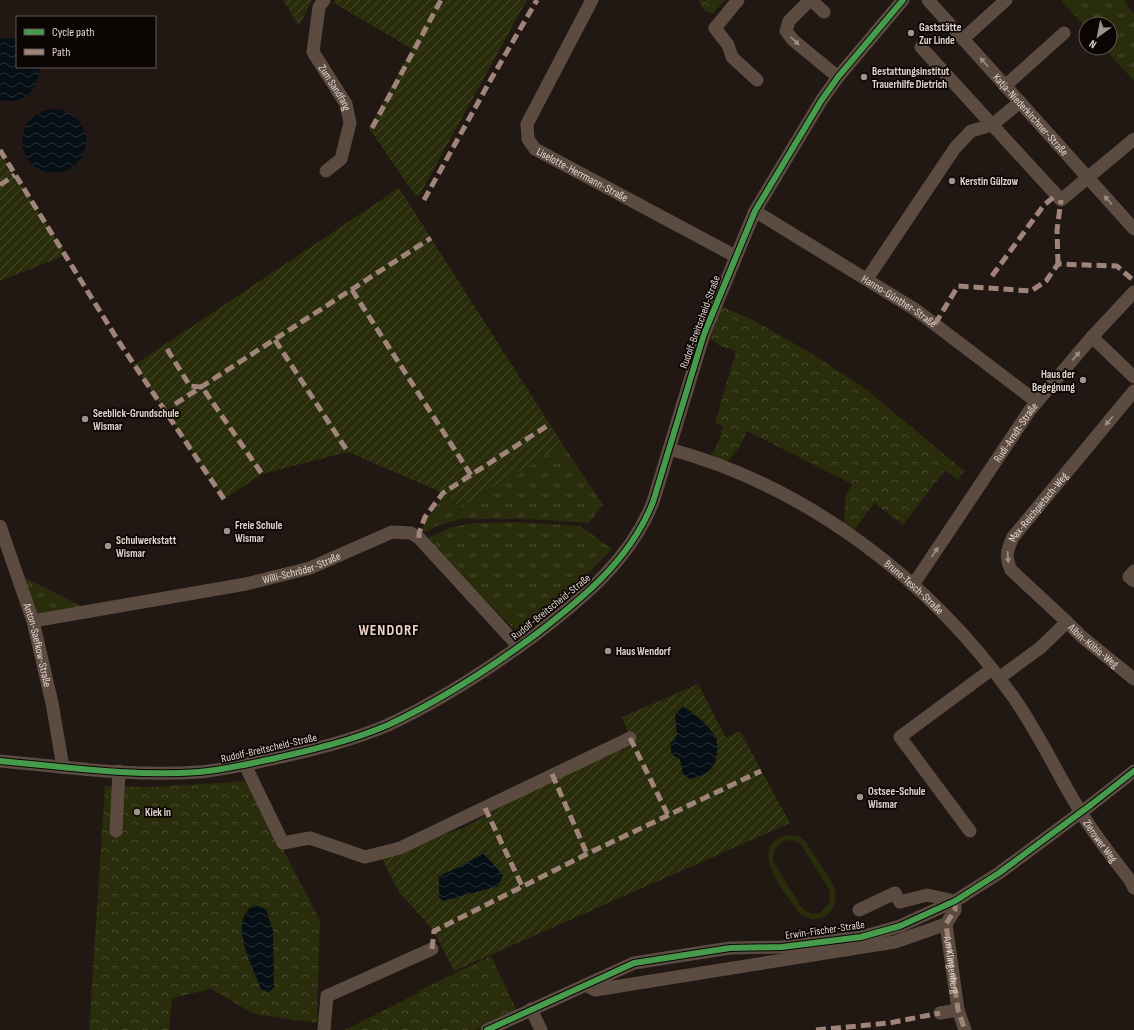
<svg xmlns="http://www.w3.org/2000/svg" width="1134" height="1030" viewBox="0 0 1134 1030" font-family="'Sofia Sans Condensed',sans-serif">
<style>
.grass{fill:url(#grass-tufts)}
.park{fill:url(#park-crowns)}
.garden{fill:url(#garden-furrows)}
.pitch{fill:#292d0c;fill-rule:evenodd}
.water{fill:url(#water-waves)}
.lines{fill:none;stroke-linecap:round;stroke-linejoin:round}
.minor{stroke:#5c4b40;stroke-width:13}
.quiet{stroke:#a18479;stroke-width:5;stroke-dasharray:10 5;stroke-linecap:butt}
.cycleway-casing{stroke:#0b0503;stroke-width:8}
.cycleway{stroke:#469c4c;stroke-width:6}
.oneway{fill:#9e9087}
.poi-dot{fill:#9e938d;stroke:#0b0503;stroke-width:1.5}
.labels{text-anchor:middle;dominant-baseline:central;stroke-width:3.5;stroke-linejoin:round;paint-order:stroke}
.poi-label{font-size:11px;font-weight:bold;fill:#e1d5ce;stroke:#0b0503;text-anchor:start}
.street-label{font-size:11px;fill:#e1d5ce;stroke:#0b0503}
.district-label{font-size:15px;font-weight:bold;letter-spacing:1px;fill:#eed7c8;stroke:#0b0503}
</style>
<defs>
<pattern id="grass-tufts" width="24" height="20" patternUnits="userSpaceOnUse"><rect width="24" height="20" fill="#292d0c"/><path d="M3 7l-1-3M5 7V3M7 7l1-3M15 17l-1-3M17 17v-4M19 17l1-3" fill="none" stroke="#484b2e"/></pattern>
<pattern id="park-crowns" width="20" height="18" patternUnits="userSpaceOnUse"><rect width="20" height="18" fill="#292d0c"/><path d="M2 6a3 3 0 1 1 6 0M12 15a3 3 0 1 1 6 0" fill="none" stroke="#484b2e"/></pattern>
<pattern id="garden-furrows" width="10" height="10" patternUnits="userSpaceOnUse"><rect width="10" height="10" fill="#292d0c"/><path d="M-1 1l2-2M0 10L10 0M9 11l2-2" fill="none" stroke="#484b2e"/></pattern>
<pattern id="water-waves" width="16" height="10" patternUnits="userSpaceOnUse"><rect width="16" height="10" fill="#060f16"/><path d="M0 5q4-4 8 0t8 0" fill="none" stroke="#2a3137"/></pattern>
</defs>
<rect width="100%" height="100%" fill="#211813"/>
<path class="grass" d="M1061 0H1124L1134 14V81L1104 48H1110V24H1086V28Z
M563 445 603 505 589 523 525 519H461L439 525 423 533 424 523 445 495 460 507Z
M515 522 580 526 612 549 568 594 518 633 425 539 452 527 475 523Z
M18 574 89 610 33 621Z"/>
<path class="park" d="M699 0H725L713 13C705 13 701 8 699 0Z
M715 304 749 318 811 353 867 390 964 471 958 480 945 470 903 525 874 503 850 536 844 532 845 498 852 484 747 431 740 446 723 467 708 462 719 441 723 426 715 423 736 351 720 346 704 334Z
M247 781 320 920 317 1023 254 1014 211 989 172 998 169 1030H89L105 786 153 787Z
M491 956 517 1011 475 1030H345L418 993V991Z"/>
<path class="garden" d="M283 0H312L299 26Z
M335 0H527L419 196 414 194 369 128 412 49 334 3Z
M0 151 66 255 0 281Z
M399 188 563 445 460 507 443 493 348 452 262 474 224 499 134 365Z
M698 684 726 738 740 731 790 823 454 971 434 931 399 892 379 853 461 829 630 738 622 717Z"/>
<path class="pitch" d="M787 835 800 837 806 842C813 855 831 877 835 890 838 901 832 915 821 918 812 921 805 918 798 912 785 891 745 847 787 835ZM788 840 797 842 802 846 830 891 829 903 820 913 812 914 802 908 774 863C771 852 777 843 788 840Z"/>
<path class="water" d="M4 38 17 39V67H40C38 89 24 106 0 100V39Z
M22 141a32 32 0 1 1 64 0a32 32 0 1 1-64 0Z
M683 706C695 714 709 725 716 738 719 746 717 765 710 770 704 775 698 777 690 779L683 774 680 759 672 755 670 744 677 736 675 715Z
M483 853 503 875 498 886 443 901 439 897V876L459 867Z
M253 905 266 909 273 931 274 987 269 992 261 989C254 969 234 935 245 914 247 911 250 908 253 905Z"/>
<g class="lines">
<g class="minor">
<path id="s1" d="M324 0 319 7 313 52 346 104 350 123 341 159 326 171"/>
<path id="s2" d="M592 0 527 124 528 139 535 149 735 256"/>
<path d="M738 0 715 28 728 45 732 57 757 80"/>
<path d="M810 0 789 21 786 31 793 40 838 77"/>
<path d="M811 0 824 12"/>
<path id="s3" d="M928 0 1134 229"/>
<path d="M963 39 1006 0"/>
<path d="M921 47 1061 200 1134 139"/>
<path d="M1005 86 1064 33"/>
<path id="s4" d="M755 211 916 310 1037 402"/>
<path d="M867 279 955 148 971 131 992 125 1020 102"/>
<path d="M1092 337 1134 377"/>
<path id="s5" d="M669 449C808 486 932 582 1014 698 1040 735 1058 776 1082 814 1096 837 1113 858 1130 880L1134 888"/>
<path id="s6" d="M0 526 33 621 52 703 63 767"/>
<path d="M1134 571 1129 577 1134 581"/>
<path id="s7" d="M913 585 1030 410 1092 337 1134 292"/>
<path id="s8" d="M33 621 246 584 310 568 392 532 411 533 419 538 519 647"/>
<path id="s9" d="M1067 622 1011 570C1005 557 1007 550 1013 537L1134 391"/>
<path id="s10" d="M999 678 1040 648 1067 622 1081 636 1134 679"/>
<path d="M0 761C66 767 133 777 199 772 223 770 248 764 272 759 311 750 351 741 388 725 439 701 489 669 535 635 583 598 630 560 653 502L704 334 755 211 821 101 838 77 903 0"/>
<path d="M245 765 283 843 310 838 365 857 400 848 630 738"/>
<path d="M116 831 119 771"/>
<path d="M970 831 900 737 992 669"/>
<path d="M859 910 895 893 900 902 927 895 955 901V910L946 924 958 1010 965 1030"/>
<path d="M586 985 595 990 895 942 946 924"/>
<path d="M531 1009 541 1030"/>
<path d="M940 1013 958 1010"/>
<path d="M324 1030 327 996 432 949"/>
<path d="M487 1030 634 963 730 948 782 947 861 937 900 926 955 901 999 873 1092 804 1134 771"/>
</g>
<g class="quiet">
<path d="M372 128 441 0"/>
<path d="M0 150 119 342 224 499"/>
<path d="M0 185 15 175"/>
<path d="M424 200 490 81 537 0"/>
<path d="M1058 264 1057 230 1061 200"/>
<path d="M992 276 1044 205 1056 195"/>
<path d="M352 290 471 475"/>
<path d="M935 324 958 286 1031 291 1046 281 1058 264 1117 266 1134 281"/>
<path d="M275 340 348 452"/>
<path d="M167 349 190 386 202 387 262 474"/>
<path d="M175 404 431 238"/>
<path d="M419 538V533L425 517 443 493 550 424"/>
<path d="M630 738 668 815"/>
<path d="M552 774 587 854"/>
<path d="M485 808 522 886"/>
<path id="s11" d="M955 901V910L946 924 958 1010 965 1030"/>
<path d="M432 949 434 931 587 854 761 771"/>
<path d="M816 1030 889 1023 940 1013"/>
</g>
<defs>
<path id="cycleway" d="M0 761C66 767 133 777 199 772 223 770 248 764 272 759 311 750 351 741 388 725 439 701 489 669 535 635 583 598 630 560 653 502L704 334 755 211 821 101 838 77 903 0
M487 1030 634 963 730 948 782 947 861 937 900 926 955 901 999 873 1092 804 1134 771"/>
</defs>
<use href="#cycleway" class="cycleway-casing"/>
<use href="#cycleway" class="cycleway"/>
</g>
<defs><path id="oneway-solid" d="M-6-.8H1V-3.2L6.5 0L1 3.2V.8H-6Z"/></defs>
<g class="oneway">
<use href="#oneway-solid" transform="translate(795 41) rotate(44)"/>
<use href="#oneway-solid" transform="translate(984 62) rotate(-132)"/>
<use href="#oneway-solid" transform="translate(1108 200) rotate(-132)"/>
<use href="#oneway-solid" transform="translate(1076 356) rotate(-49)"/>
<use href="#oneway-solid" transform="translate(1109 421) rotate(130)"/>
<use href="#oneway-solid" transform="translate(935 552) rotate(-56)"/>
<use href="#oneway-solid" transform="translate(1008 557) rotate(86)"/>
</g>
<g class="poi-dot">
<circle cx="911" cy="33" r="4"/>
<circle cx="864" cy="77" r="4"/>
<circle cx="952" cy="181" r="4"/>
<circle cx="1083" cy="380" r="4"/>
<circle cx="85" cy="419" r="4"/>
<circle cx="227" cy="531" r="4"/>
<circle cx="108" cy="546" r="4"/>
<circle cx="608" cy="651" r="4"/>
<circle cx="860" cy="797" r="4"/>
<circle cx="137" cy="812" r="4"/>
</g>
<g class="labels">
<g class="poi-label">
<text x="919" y="27">Gaststätte<tspan x="919" dy="13">Zur Linde</tspan></text>
<text x="872" y="71">Bestattungsinstitut<tspan x="872" dy="13">Trauerhilfe Dietrich</tspan></text>
<text x="960" y="181">Kerstin Gülzow</text>
<text x="1075" y="374" text-anchor="end">Haus der<tspan x="1075" dy="13">Begegnung</tspan></text>
<text x="93" y="413">Seeblick-Grundschule<tspan x="93" dy="13">Wismar</tspan></text>
<text x="235" y="525">Freie Schule<tspan x="235" dy="13">Wismar</tspan></text>
<text x="116" y="540">Schulwerkstatt<tspan x="116" dy="13">Wismar</tspan></text>
<text x="616" y="651">Haus Wendorf</text>
<text x="868" y="791">Ostsee-Schule<tspan x="868" dy="13">Wismar</tspan></text>
<text x="145" y="812">Kiek in</text>
</g>
<g class="street-label">
<text stroke="none"><textPath href="#s1" startOffset="96">Zum Sandfang</textPath></text>
<text stroke="none"><textPath href="#s3" startOffset="154">Katja-Niederkirchner-Straße</textPath></text>
<text stroke="none"><textPath href="#s2" startOffset="221">Liselotte-Herrmann-Straße</textPath></text>
<text stroke="none"><textPath href="#s4" startOffset="170">Hanno-Günther-Straße</textPath></text>
<text transform="translate(700 322) rotate(-70)">Rudolf-Breitscheid-Straße</text>
<text stroke="none"><textPath href="#s7" startOffset="184">Rudi-Arndt-Straße</textPath></text>
<text stroke="none"><textPath href="#s9" startOffset="150">Max-Reichpietsch-Weg</textPath></text>
<text stroke="none"><textPath href="#s8" startOffset="274">Willi-Schröder-Straße</textPath></text>
<text stroke="none"><textPath href="#s5" startOffset="284">Bruno-Tesch-Straße</textPath></text>
<text transform="translate(551 607) rotate(-39)">Rudolf-Breitscheid-Straße</text>
<text stroke="none"><textPath href="#s6" startOffset="125">Anton-Saefkow-Straße</textPath></text>
<text stroke="none"><textPath href="#s10" startOffset="124">Albin-Köbis-Weg</textPath></text>
<text transform="translate(269 748) rotate(-13)">Rudolf-Breitscheid-Straße</text>
<text stroke="none"><textPath href="#s5" startOffset="601">Zierower Weg</textPath></text>
<text transform="translate(825 930) rotate(-8)">Erwin-Fischer-Straße</text>
<text stroke="none"><textPath href="#s11" startOffset="67">Am Klingenberg</textPath></text>
</g>
<g class="district-label">
<text x="389" y="630">WENDORF</text>
</g>
</g>
<rect x="16" y="16" width="140" height="52" fill="#0b0503" stroke="#615854"/>
<rect x="24" y="29" width="20" height="6" fill="#469c4c" stroke="#615854"/>
<text x="52" y="36" font-size="12" fill="#e1d5ce">Cycle path</text>
<rect x="24" y="49" width="20" height="6" fill="#a18479" stroke="#615854"/>
<text x="52" y="56" font-size="12" fill="#e1d5ce">Path</text>
<g transform="translate(1098 36) rotate(213)"><circle r="19" fill="#0b0503" stroke="#615854"/>
<path d="M0-3L7 15L0 10L-7 15Z" fill="#9e938d"/>
<text y="-6" font-size="11" font-weight="bold" text-anchor="middle" fill="#e1d5ce">N</text>
</g>
</svg>
